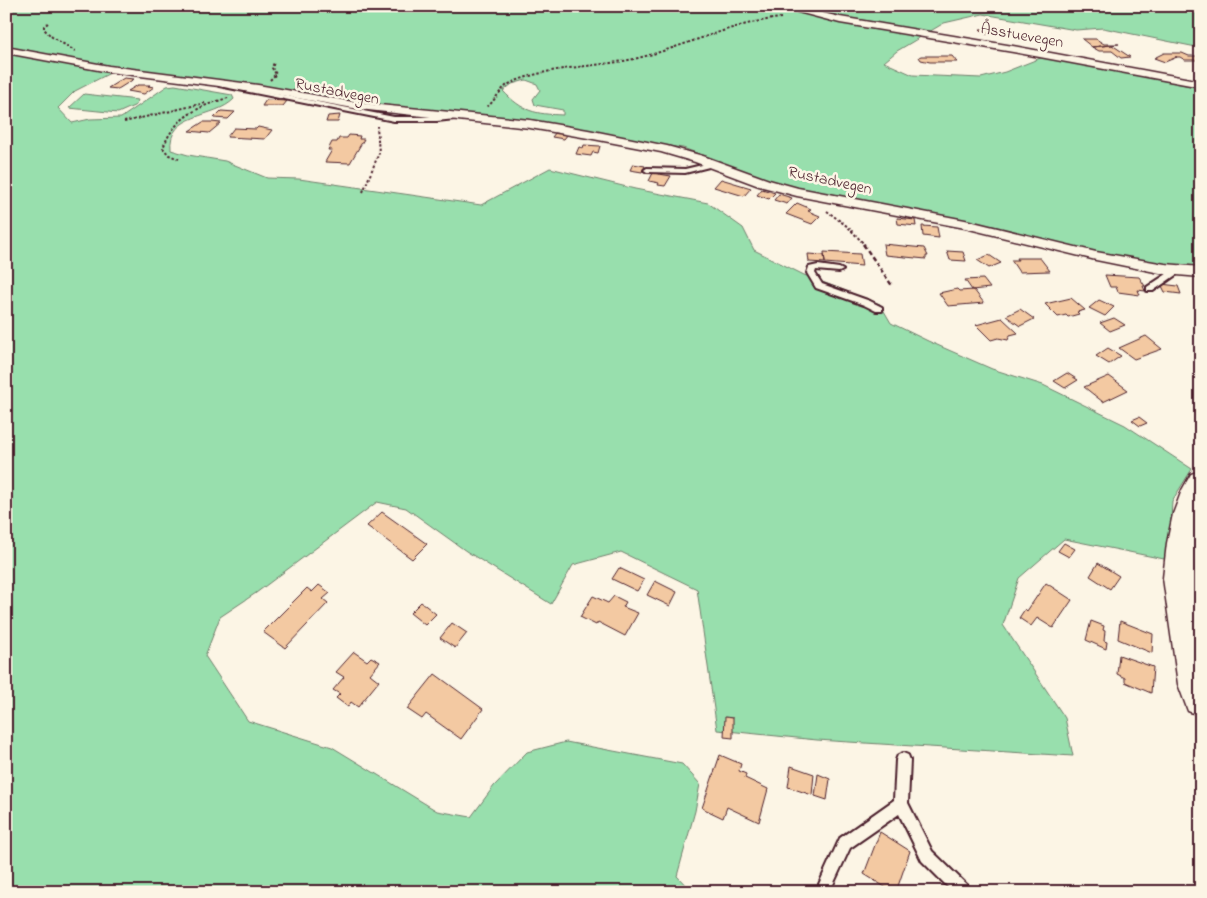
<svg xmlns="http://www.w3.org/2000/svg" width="1207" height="898" viewBox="0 0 1207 898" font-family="'Indie Flower',sans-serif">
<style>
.green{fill:#98dfad;stroke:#717f6c;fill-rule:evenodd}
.building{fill:#f3c9a2;stroke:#4a1f2b}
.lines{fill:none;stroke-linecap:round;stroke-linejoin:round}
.lane-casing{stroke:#4a1f2b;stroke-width:4}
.street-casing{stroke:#4a1f2b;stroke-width:3}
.secondary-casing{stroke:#4a1f2b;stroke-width:3}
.path-far1{stroke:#4a1f2b;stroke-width:2;stroke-dasharray:2.5 2;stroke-linecap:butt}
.path{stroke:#4a1f2b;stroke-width:2.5;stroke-dasharray:4.5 3;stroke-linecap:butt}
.lane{fill:#fcf5e5;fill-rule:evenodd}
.street{fill:#fcf5e5;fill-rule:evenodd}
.secondary{fill:#fcf5e5;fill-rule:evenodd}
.labels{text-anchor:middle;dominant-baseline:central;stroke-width:5;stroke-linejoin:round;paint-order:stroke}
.far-street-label{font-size:16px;fill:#4a1f2b;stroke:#fcf5e5}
</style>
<rect width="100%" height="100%" fill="#fcf5e5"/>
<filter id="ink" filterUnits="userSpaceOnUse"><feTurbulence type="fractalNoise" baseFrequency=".02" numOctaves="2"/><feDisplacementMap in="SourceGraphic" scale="10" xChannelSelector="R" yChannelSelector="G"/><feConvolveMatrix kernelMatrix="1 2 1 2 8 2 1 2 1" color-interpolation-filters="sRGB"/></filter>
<g filter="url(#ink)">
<path class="green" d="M6 6H1201V48L1103 28 1076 30 983 14 944 23 897 51 884 62 913 75 981 78 1005 72 1043 57 1201 88V270L1162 266 809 192 761 177 683 148 439 115 383 113 320 99 106 66 6 47ZM526 80 537 84 540 90 533 99 535 105 563 110V115C535 114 523 112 503 91L512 84Z
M6 52 112 72 75 91 58 108 72 123 90 119 121 118 167 86 175 85 232 95 234 99C215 119 167 112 171 150L188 155 225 161 267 178 299 179 481 205 550 168 635 189 708 203 743 228 754 250 804 275 880 304 891 323 928 341 992 369 1043 385 1125 425 1192 469 1172 501 1169 560 1064 539 1019 578 1003 625 1065 718 1073 756 817 740 717 730 697 589 621 552 573 565 551 604 466 551 406 508 377 502 256 593 220 617 205 656 248 721 332 747 437 811 471 817 494 786 527 752 566 742 682 764 700 784 695 811 677 876 692 892H6Z
M84 94 138 100 136 105 118 113 69 108Z"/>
<path class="building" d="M1004 28 1014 34H985L980 29Z
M1082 39H1096L1104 44H1119L1092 47Z
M1112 45 1130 57 1121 58 1112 51H1099L1092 47Z
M1164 53H1182L1189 56H1200L1201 60H1185L1180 57H1175H1177L1165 62 1154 58Z
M921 56H952L957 62H930L921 60 919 57Z
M124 78 134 79 118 89 108 88Z
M138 85H150L148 86 154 87 144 94 128 91Z
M266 100 287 101 283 106H262Z
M221 111 235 112 228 119 214 118Z
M340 115 338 122H326L328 116Z
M203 122H211L221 123 209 133 189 131Z
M258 127 272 130 265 139 227 137 234 128 256 129Z
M556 132 568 134 564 139 552 137Z
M349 135 360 136 359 139H364L350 163 325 162 332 150H328L332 142H337L339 138H347Z
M584 145 600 146 598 153 593 152 591 156 576 154 579 147 583 148Z
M633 164 645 166 642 172 630 170Z
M653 173 671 176 665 186 658 185 659 183 649 181Z
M721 179 751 188 744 196 714 187Z
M762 189 775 193 769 199 757 195Z
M779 194 792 198 787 204 774 200Z
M797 203 811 209 808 211 820 216 812 224 786 214Z
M897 218 915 220 916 226 898 224Z
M922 226 937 227 939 238 923 236Z
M883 244 924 248 928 256H926V259L885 255Z
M947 251 963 252 966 261 950 260Z
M824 252 860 254 862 266 825 263Z
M808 254 824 255 825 263 809 262Z
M989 255 1001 263 989 268 977 260Z
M1017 258H1040L1050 271 1019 272 1011 260H1018Z
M1105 275 1139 277 1145 286H1143L1145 291 1138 290 1140 295 1118 292 1116 287H1110Z
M983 279 990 288 972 290 965 280Z
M1161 284 1178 286 1181 294 1165 292Z
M957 289 959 291 974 290 984 303 948 306 939 293Z
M1071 298 1085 310 1077 312 1079 314 1068 317 1066 315 1058 317 1045 304Z
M1099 300 1114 307 1105 316 1089 308Z
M1020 309 1034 319 1020 326 1006 316Z
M1002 318 1018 333 1010 335 1008 340 998 338 991 340 976 325Z
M1114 318 1125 325 1110 331 1100 323Z
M1146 336 1162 349 1134 359 1119 348Z
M1108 348 1121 356 1109 364 1096 356Z
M1067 373 1078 380 1065 388 1054 381Z
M1109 376 1128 390 1103 402 1084 387Z
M1139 417 1147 423 1140 426 1132 420Z
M382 512 427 544 412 559 367 526Z
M1064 543 1075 549 1069 557 1058 551Z
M1098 563 1119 576 1110 589 1090 576Z
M619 568 644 580 637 591 612 579Z
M655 581 677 592 670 606 647 595Z
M1046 583 1072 600 1053 628 1037 618 1031 626 1019 618 1025 609 1027 611Z
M319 585 330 593 323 599 328 603 285 648 263 632 307 588 312 592Z
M593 596 608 603 614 596 626 602 623 607 638 613 625 636 598 622 596 625 580 617Z
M421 602 436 614 425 625 410 613Z
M1091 621 1104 626 1103 630 1105 631 1104 641 1107 642 1106 649 1086 640Z
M1120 621 1153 634 1152 653 1118 639Z
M452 623 467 633 455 648 440 638Z
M354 652 367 661 371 657 380 662 370 674 379 681 358 707 351 702 348 707 336 698 340 694 333 690 344 677 336 672Z
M1119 655 1153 667 1151 693 1125 682V678L1117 674Z
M435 674 483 709 461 739 426 714 422 719 407 709Z
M725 717 733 718V738L724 737Z
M720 755 741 764 739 771 746 774 745 778 768 789 759 822 727 807 723 818 702 808Z
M791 766 814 774 812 795 788 787Z
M818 774 830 779 827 800 815 796Z
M880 832 910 851 896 892H893L864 874Z"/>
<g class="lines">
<defs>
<path id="lane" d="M221 83 394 117H437L455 115 458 117 455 119 437 121H394L219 86 218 85Z
M715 162 718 164 717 165 685 173 647 172 644 170 647 168 685 169Z
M818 265 839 268 843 270 839 272 816 270 815 273 822 284 870 301 882 307V311H876L864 305 816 288 807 273 809 267Z
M1176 268H1182L1183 270 1153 291H1147V287Z
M903 753 908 755 910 760 908 803 932 851 969 887 971 892H953L922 861 899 814 850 848 831 889 826 891 821 889 819 884 840 838 894 800 896 760 898 755Z"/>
<path id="street" d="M775 6H792L840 17 1013 46 1201 81V87L1013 52 840 23Z
M6 47 109 66 258 85 359 103 530 120 588 130 667 146 703 156 769 180 798 188 965 220 1096 252 1165 264 1201 267V277L1165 274 1096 260 965 228 797 196 759 186 695 162 661 152 588 138 530 128 359 109 258 91 109 72 6 53Z"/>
<path id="secondary" d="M1201 471V522L1195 569 1201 617V716L1188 711 1178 684 1163 578 1167 543 1173 514 1182 490 1191 474Z"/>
</defs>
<use href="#lane" class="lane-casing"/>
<use href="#street" class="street-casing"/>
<use href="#secondary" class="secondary-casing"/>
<path class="path-far1" d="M859 10 888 6
M48 23 44 26V29L52 37 75 51
M270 80 276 74 272 68 274 62
M487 107C496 100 500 88 511 83 551 65 596 68 638 58 687 46 731 23 781 18
M124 122 205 103
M179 159 169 155 163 148C174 118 198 106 228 98
M363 192 379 153 377 126
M827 211 848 227 865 245"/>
<path class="path" d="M863 244 893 287"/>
<use href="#lane" class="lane"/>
<use href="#street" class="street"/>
<use href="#secondary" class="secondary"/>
</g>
</g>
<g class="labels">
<g class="far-street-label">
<text transform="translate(1022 36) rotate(10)">Åsstuevegen</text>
<text transform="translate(337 92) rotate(11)">Rustadvegen</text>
<text transform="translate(830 181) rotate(12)">Rustadvegen</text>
</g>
</g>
<rect width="1207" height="898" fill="none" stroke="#fcf5e5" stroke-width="25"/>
<rect x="12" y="12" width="1182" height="873" fill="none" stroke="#4a1f2b" stroke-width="2" filter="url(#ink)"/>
</svg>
